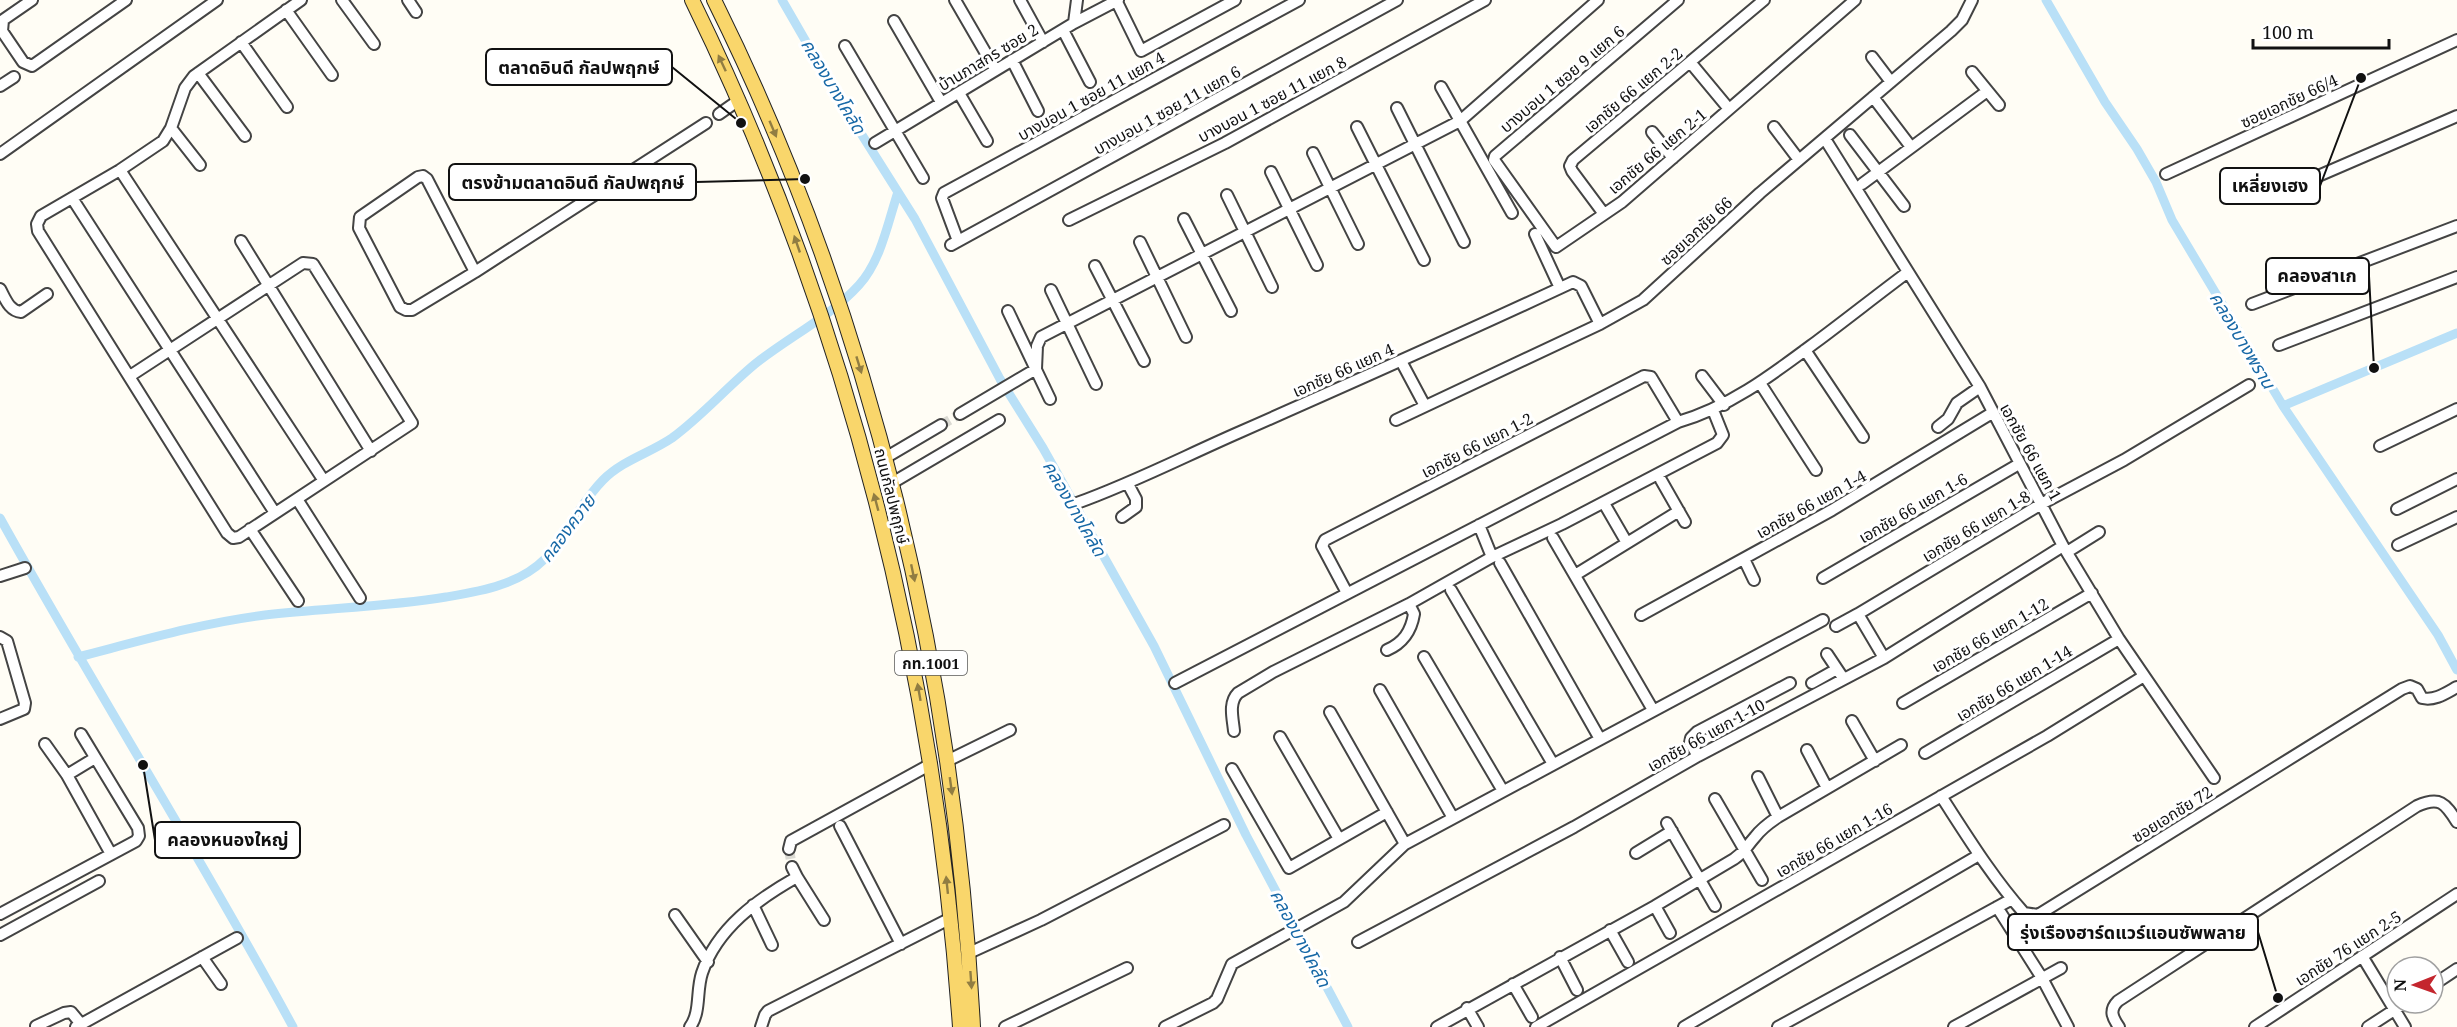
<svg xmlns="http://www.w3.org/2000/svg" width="2457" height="1027" viewBox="0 0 2457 1027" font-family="'Noto Serif','Noto Sans Thai',serif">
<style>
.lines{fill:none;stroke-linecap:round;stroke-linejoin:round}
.canal{stroke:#b9e0f7;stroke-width:9}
.minor-tunnel{stroke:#dbdad3;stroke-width:10;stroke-dasharray:10 5;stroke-linecap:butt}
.minor-casing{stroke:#444;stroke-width:14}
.major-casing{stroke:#222;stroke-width:16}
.minor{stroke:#fff;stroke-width:10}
.major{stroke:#f9d66b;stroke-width:14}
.oneway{fill:#917d42}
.labels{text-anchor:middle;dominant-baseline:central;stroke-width:6;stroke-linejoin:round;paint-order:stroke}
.shield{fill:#fff;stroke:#585858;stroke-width:1.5}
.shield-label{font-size:15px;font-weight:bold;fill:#111}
.street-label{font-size:16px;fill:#111;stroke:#fff}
.water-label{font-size:18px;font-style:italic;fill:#1768a6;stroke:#fff}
.leader{fill:none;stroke:#111;stroke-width:2}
.callout-dot{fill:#111;stroke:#fff;stroke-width:2}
.callout{fill:#fff;stroke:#111;stroke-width:2}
.callout-label{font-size:18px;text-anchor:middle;font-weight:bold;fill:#111}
</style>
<rect width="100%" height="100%" fill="#fffdf5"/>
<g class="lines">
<path class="canal" d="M782 0 838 97 915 219 1000 379 1043 448 1154 646 1246 835 1348 1027
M2046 0 2105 102 2137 149 2156 182 2172 220 2283 406 2438 635 2457 670
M2283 406 2457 333
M0 518C95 689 200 855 293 1027
M78 657C140 641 201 623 265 615 325 608 386 607 446 597 464 594 483 591 500 585 563 565 562 522 603 480 623 460 650 453 672 438 702 416 726 388 755 364 789 337 830 317 859 285 881 261 888 222 898 192"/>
<path class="minor-tunnel" d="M941 425 960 414
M789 849 792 867"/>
<defs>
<path id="minor" d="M32 0 3 20 2 31 23 62 32 66 126 0
M342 0 374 44
M408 0 416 12
M955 0 995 69
M1020 0 1043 42
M1116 0 1141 51 1235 0
M1678 0 1495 156 1494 160 1556 247 1622 202 1855 0
M286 10 332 75
M894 21 941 102
M1074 23 1077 0
M1063 30 1090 82
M241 42 287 107
M845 46 923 178
M1872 57 1891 82
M1012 60 1038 111
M1690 62 1729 109
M1972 72 1999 105
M198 73 245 136
M0 86 14 77
M1441 87 1512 213
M959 93 987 141
M1873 97 1911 147
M1397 108 1464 242
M719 114 739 100
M1357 127 1424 260
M1774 127 1799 160
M171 128 200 165
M1652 132 1673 158
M1850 135 1904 206
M1825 139 1980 387 2063 546 2119 639 2214 778
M875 143 1074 23 1118 0
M1313 153 1358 244
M0 154 217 0
M120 170 324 481
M1271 172 1317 265
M2166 174 2457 40
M1862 184 1986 92
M2288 189 2457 116
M1227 195 1272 287
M72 198 275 513
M1604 214 1572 171 1570 166 1573 160 1764 0
M1184 219 1231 311
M1069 220 1225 143 1485 0
M1535 234 1560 288
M241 241 371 451
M958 241 942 198 944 193 1299 0
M1140 242 1186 337
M951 245 1397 0
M1095 266 1144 361
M475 272 427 179 423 176 418 177 360 217 359 228 400 307 406 310H412L475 272 706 123
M0 289C5 298 9 311 21 312L47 294
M1051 290 1096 384
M2252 304 2457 226
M1008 311 1050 399
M2279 345 2457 277
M1805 350 1863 437
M1401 361 1425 406
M130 376 303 263 313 264 412 423 239 537 233 538 227 533 38 231 37 224 41 216 120 170 163 141 171 128 185 88 194 76 301 0
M1702 376 1724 405
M1760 383 1816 470
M960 414 1036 369 1037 346 1041 337 1460 121 1598 0
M1396 420 1600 324 1643 300 1760 193 1951 31 1962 20 1972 0
M1938 427 1948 419 1957 403 1980 387
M2380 446 2457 409
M885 458 941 425
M1661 480 1685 522
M892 483 999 420
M297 499 360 598
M1077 503C1133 483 1185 456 1240 432 1351 383 1462 334 1573 282L1581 286 1600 324
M1605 505 1627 543
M2397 509 2457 479
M1122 517 1136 507V499L1128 484
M1479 525 1492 557
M250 529 298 601
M1553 538 1653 710
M2398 545 2457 517
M2067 552 2099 532
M1744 559 1754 580
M1500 563 1600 739
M1575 575 1679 511
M0 576 25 568
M1823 578 2019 464
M1451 590 1553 764
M1347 593 1322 546 1325 540 1644 376 1651 377 1678 422
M1641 615 1832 510 1992 413
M1836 626 1858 614
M0 637 7 641 25 703 24 709 0 719
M1387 650C1403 643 1411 632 1414 614L1409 604
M1827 654 1843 678
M1424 657 1503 791
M1884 658 1858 614 2043 503 2124 460 2249 385
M1175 683 1678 422C1730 407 1773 374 1816 342 1847 319 1877 295 1908 272
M1812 683 1837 669
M1380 690 1453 818
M1903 703 2092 593
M1330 712 1405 844
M1852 721 1875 761
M1234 731C1233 719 1228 703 1238 693L1273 672 1409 604 1492 557 1562 524 1717 443 1723 435 1713 410
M1280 737 1339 839
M45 744 67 775 95 758
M1807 750 1827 788
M1925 753 2119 639
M1698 756 1690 743 1691 738 1697 732 1790 683
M947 761 1010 730
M1232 769 1289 868 1387 812
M67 775 111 854
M1758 777 1778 817
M1941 796C1967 836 1992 877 2024 913L2038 915 2402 689 2410 686 2417 689 2422 698C2435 701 2446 693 2457 687
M1715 799 1762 880
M1667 823 1715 906
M840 826 901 944
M789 849 791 841 931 764
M1636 853 1672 831
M797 877 824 920
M753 905 772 945
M1655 906 1670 933
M1997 907 2042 978 2068 1027
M0 914 136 841 139 836 138 828 81 734
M675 915 708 962
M1610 930 1628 962
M0 935 99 881
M1358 942 1574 827 1698 756 1884 658 2063 546
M969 953 1041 920 1224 825
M2362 956 2405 1027
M202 957 221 984
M1560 957 1577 990
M1513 984 1532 1017
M2433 985 2457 969
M1467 1008 1478 1027
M36 1026 64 1013 71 1012 81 1024
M76 1027 237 938
M690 1027C701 1012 696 991 702 973 717 928 758 899 797 877L792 867
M761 1027 765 1015 768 1011 951 918
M1005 1027 1127 968
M1165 1027 1213 1003 1217 999 1232 964 1344 902 1405 844 1823 620
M1437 1027 1655 906 1734 859C1746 851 1746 847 1755 837 1761 829 1769 823 1778 817L1901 745
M1536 1027 2047 736 2144 676
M1684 1027 1979 855
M1778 1027 2012 899
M1954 1027 2061 968
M2119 1027C2112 1017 2109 1010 2118 1001L2417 806C2440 796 2445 803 2457 822
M2255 1027 2457 894
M2368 1027 2405 1003"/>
<path id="major" d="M692 0C849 321 935 671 960 1027
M714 0C872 318 955 673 973 1027"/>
</defs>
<use href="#minor" class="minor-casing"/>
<use href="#major" class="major-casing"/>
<use href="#minor" class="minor"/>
<use href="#major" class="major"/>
</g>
<defs><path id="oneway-solid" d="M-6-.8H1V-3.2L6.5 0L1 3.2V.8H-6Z" transform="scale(1.5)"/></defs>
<g class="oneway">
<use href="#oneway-solid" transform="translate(722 63) rotate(-115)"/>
<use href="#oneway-solid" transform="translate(773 129) rotate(67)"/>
<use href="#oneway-solid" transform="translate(797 244) rotate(-109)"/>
<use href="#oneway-solid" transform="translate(859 365) rotate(73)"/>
<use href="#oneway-solid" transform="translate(876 502) rotate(-105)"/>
<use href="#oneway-solid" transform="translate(913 573) rotate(78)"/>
<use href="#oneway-solid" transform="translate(919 692) rotate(-100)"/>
<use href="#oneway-solid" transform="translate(951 786) rotate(82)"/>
<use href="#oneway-solid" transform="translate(947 885) rotate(-96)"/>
<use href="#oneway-solid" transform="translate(971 980) rotate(86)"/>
</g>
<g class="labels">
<rect class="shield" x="895" y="651" width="72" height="24" rx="4.5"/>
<g class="shield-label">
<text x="931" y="663">กท.1001</text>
</g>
<g class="street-label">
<text transform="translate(988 57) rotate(-31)">บ้านภาสกร ซอย 2</text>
<text transform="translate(1562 79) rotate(-40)">บางบอน 1 ซอย 9 แยก 6</text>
<text transform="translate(1633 90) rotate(-40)">เอกชัย 66 แยก 2-2</text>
<text transform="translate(1091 96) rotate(-29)">บางบอน 1 ซอย 11 แยก 4</text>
<text transform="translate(1272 99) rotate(-28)">บางบอน 1 ซอย 11 แยก 8</text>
<text transform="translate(2289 101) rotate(-25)">ซอยเอกชัย 66/4</text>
<text transform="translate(1167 110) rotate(-29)">บางบอน 1 ซอย 11 แยก 6</text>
<text transform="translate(1657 151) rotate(-40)">เอกชัย 66 แยก 2-1</text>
<text transform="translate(1696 231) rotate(-43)">ซอยเอกชัย 66</text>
<text transform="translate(1343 370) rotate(-24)">เอกชัย 66 แยก 4</text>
<text transform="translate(1477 445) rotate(-27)">เอกชัย 66 แยก 1-2</text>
<text transform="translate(2031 452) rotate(61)">เอกชัย 66 แยก 1</text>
<text transform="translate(892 496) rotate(76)">ถนนกัลปพฤกษ์</text>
<text transform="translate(1811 504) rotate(-29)">เอกชัย 66 แยก 1-4</text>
<text transform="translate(1913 508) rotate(-30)">เอกชัย 66 แยก 1-6</text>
<text transform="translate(1976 526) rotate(-31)">เอกชัย 66 แยก 1-8</text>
<text transform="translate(1990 635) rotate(-30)">เอกชัย 66 แยก 1-12</text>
<text transform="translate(2014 683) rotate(-31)">เอกชัย 66 แยก 1-14</text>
<text transform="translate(1706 735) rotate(-29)">เอกชัย 66 แยก 1-10</text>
<text transform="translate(2172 814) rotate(-32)">ซอยเอกชัย 72</text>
<text transform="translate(1834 840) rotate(-30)">เอกชัย 66 แยก 1-16</text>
<text transform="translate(2348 948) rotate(-33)">เอกชัย 76 แยก 2-5</text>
</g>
<g class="water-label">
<text transform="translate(834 86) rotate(59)">คลองบางโคลัด</text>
<text transform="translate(2243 340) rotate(59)">คลองบางพราน</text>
<text transform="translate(1075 508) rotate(60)">คลองบางโคลัด</text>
<text transform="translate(567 528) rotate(-53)">คลองควาย</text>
<text transform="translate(1301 938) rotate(62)">คลองบางโคลัด</text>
</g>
</g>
<path class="leader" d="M741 123L672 67M805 179L696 182M2361 78L2320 186M2374 368L2369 276M143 765L155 840M2278 998L2258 932"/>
<g class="callout-dot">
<circle cx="741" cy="123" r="6"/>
<circle cx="805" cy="179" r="6"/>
<circle cx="2361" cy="78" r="6"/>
<circle cx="2374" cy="368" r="6"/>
<circle cx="143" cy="765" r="6"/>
<circle cx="2278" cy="998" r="6"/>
</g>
<g class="callout">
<rect x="486" y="49" width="186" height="36" rx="6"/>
<rect x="449" y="164" width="247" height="36" rx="6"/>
<rect x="2220" y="168" width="100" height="36" rx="6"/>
<rect x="2266" y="258" width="103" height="36" rx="6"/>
<rect x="155" y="822" width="145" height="36" rx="6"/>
<rect x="2008" y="914" width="250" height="36" rx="6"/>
</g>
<g class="callout-label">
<text x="579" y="74">ตลาดอินดี กัลปพฤกษ์</text>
<text x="573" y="189">ตรงข้ามตลาดอินดี กัลปพฤกษ์</text>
<text x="2270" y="192">เหลี่ยงเฮง</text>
<text x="2317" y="282">คลองสาเก</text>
<text x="228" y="846">คลองหนองใหญ่</text>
<text x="2133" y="939">รุ่งเรืองฮาร์ดแวร์แอนซัพพลาย</text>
</g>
<g transform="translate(2415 985) rotate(269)"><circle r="28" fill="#ffffff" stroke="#a0a0a0" stroke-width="1.5"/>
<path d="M0-4.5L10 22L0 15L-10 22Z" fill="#c4262e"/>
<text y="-9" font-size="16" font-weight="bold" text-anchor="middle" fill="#111111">N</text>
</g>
<path d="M2253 39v9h136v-9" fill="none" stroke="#111111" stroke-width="3"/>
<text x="2262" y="39" font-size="18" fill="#111111" stroke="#ffffff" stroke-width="4.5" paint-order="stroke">100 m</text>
</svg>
